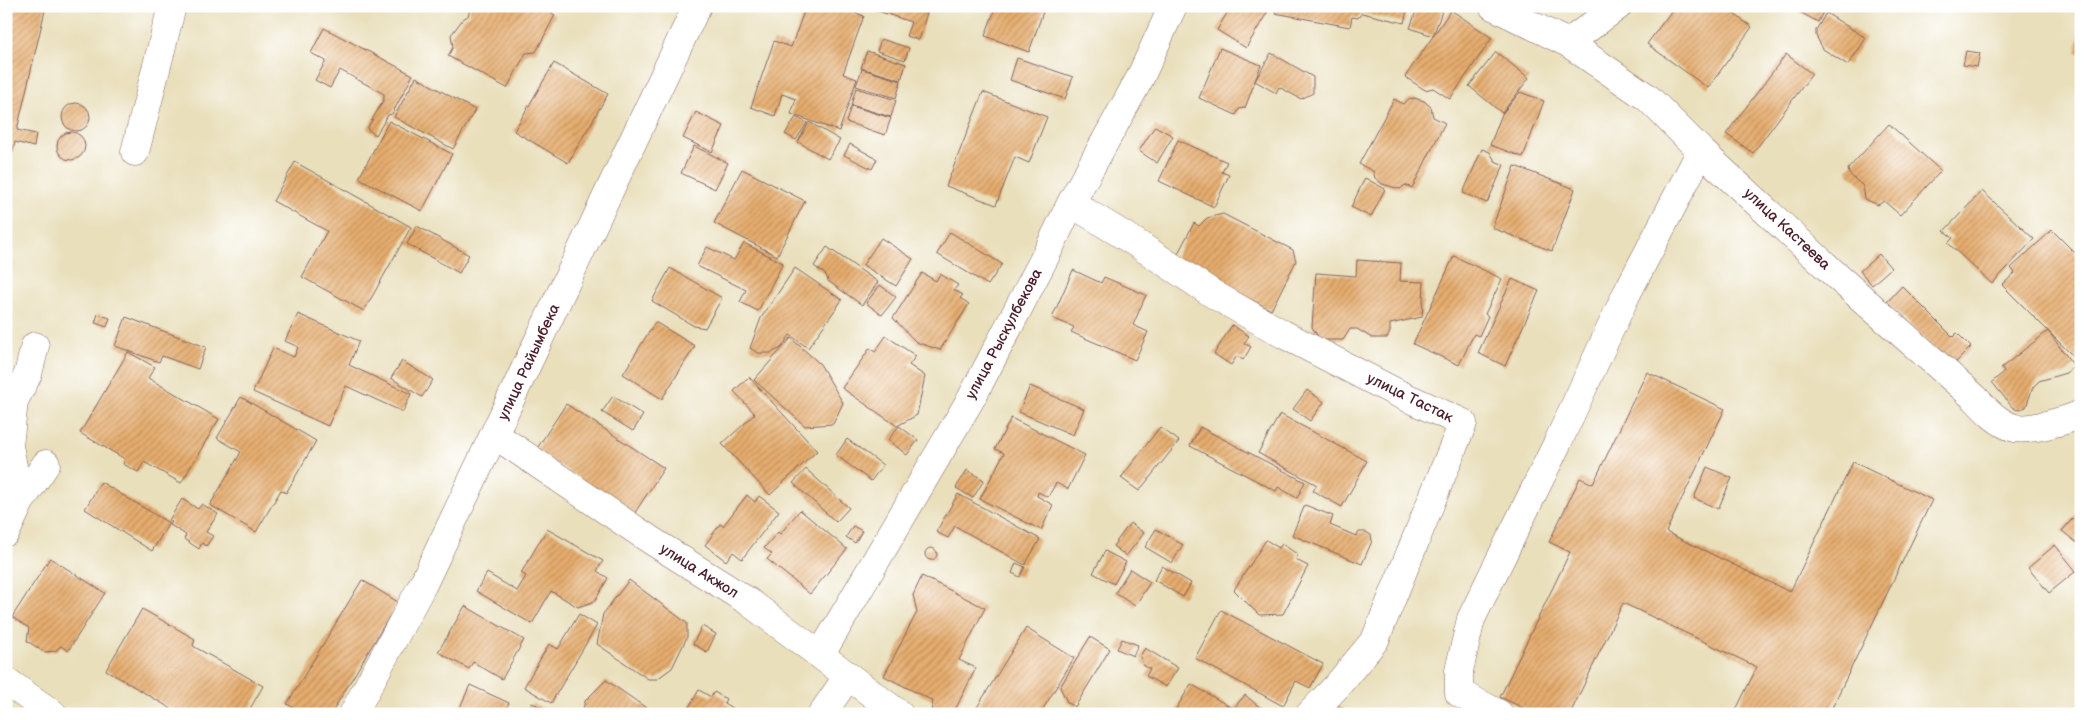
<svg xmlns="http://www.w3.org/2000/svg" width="2087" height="720" viewBox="0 0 2087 720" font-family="'Balsamiq Sans',sans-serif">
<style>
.building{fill:url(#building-hatch)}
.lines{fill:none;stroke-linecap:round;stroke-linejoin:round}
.minor-casing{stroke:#82625d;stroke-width:29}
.minor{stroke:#fff;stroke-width:28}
.labels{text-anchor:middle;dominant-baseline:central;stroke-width:5;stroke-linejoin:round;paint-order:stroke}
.street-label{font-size:15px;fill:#4a1f2b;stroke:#fff}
</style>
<defs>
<pattern id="building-hatch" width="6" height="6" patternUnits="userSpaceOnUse" patternTransform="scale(1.25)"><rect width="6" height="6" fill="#e6ad6e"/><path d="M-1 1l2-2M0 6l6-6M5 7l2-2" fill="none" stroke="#bc8c5b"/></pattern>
</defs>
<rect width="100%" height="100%" fill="#fff"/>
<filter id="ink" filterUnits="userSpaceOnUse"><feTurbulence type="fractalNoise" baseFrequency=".02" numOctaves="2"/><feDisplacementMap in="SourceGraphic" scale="10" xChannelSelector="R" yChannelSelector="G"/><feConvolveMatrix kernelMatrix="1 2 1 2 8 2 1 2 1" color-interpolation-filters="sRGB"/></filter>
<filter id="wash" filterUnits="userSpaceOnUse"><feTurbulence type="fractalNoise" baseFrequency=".0096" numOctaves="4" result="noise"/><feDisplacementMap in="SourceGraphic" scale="20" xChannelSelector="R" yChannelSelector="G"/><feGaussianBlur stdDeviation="1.12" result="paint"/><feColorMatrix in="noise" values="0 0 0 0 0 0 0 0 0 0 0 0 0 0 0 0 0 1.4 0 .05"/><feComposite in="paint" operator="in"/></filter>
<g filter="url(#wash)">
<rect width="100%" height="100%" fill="#e9dfbb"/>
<g id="blocks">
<path class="building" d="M6 6H46L17 130 36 134 34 147 15 142 12 154 6 153Z
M471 6H538L555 15 536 52 526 53 507 88 448 56 453 47 451 35 463 19 468 16Z
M806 6H835L864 16 843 74 857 79 839 131 791 114 796 99 782 94 775 116 751 107 774 41 791 47Z
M876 6H929L919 40 906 36 911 22 875 10Z
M996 6H1045L1029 52 985 36Z
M1231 6H1271L1246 48 1217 30Z
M1276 6H1408L1404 23 1362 13 1358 18 1352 17 1350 27 1275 13Z
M1418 6H1444L1433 36 1410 28Z
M1675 6H1723L1752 27 1708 88 1647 44Z
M1789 6H1826L1818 22Z
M1451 10 1492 38 1450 99 1433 88 1425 90 1405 77Z
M1826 13 1866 38 1848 65 1823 49 1816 36V30Z
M324 28 413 75 392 114 388 115 376 135 367 129 384 99V94L340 70 330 88 315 80 326 61 311 53Z
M2080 34H2081V53L2076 52Z
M881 39 909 48 905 60 877 51Z
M1220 48 1261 65 1245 108 1239 109 1236 115 1199 98Z
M867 51 906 64 901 80 861 68Z
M1966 51 1980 53 1977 67 1963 65Z
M1496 52 1529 78 1502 113 1469 86Z
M1271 53 1313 77V93L1301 99 1279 87 1276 93 1255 81Z
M1786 54 1812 74 1753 153 1726 134Z
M1017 58 1073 77 1065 99 1010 80Z
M554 63 608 94 568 163 514 131Z
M862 69 901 81 896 98 856 86Z
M416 77 475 110 453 149 394 117Z
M856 88 896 100 891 117 851 105Z
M983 92 1047 117 1029 163 1015 157 996 205 946 186Z
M1520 92 1544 101 1523 157 1490 145 1502 114Z
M1414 98 1424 101 1431 107 1433 117 1445 123 1412 188 1405 185 1400 189 1382 184 1375 178 1373 171 1359 164 1394 99 1403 104 1409 99Z
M62 117a14 14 0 1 1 28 0a14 14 0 1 1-28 0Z
M851 106 891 118 885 135 846 122Z
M696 112 724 126 712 152 683 138Z
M796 117 807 123 796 140 785 134Z
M389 121 452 154 422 211 359 178Z
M809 122 840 140 828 159 798 142Z
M1889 124 1941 171 1900 215 1884 201 1878 205 1865 199 1863 186 1849 174 1848 169Z
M1155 126 1173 136 1157 163 1139 151Z
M57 146a14 14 0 1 1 28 0a14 14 0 1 1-28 0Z
M1178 140 1227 162 1222 172 1229 175 1214 207 1159 181Z
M850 144 877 159 872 169 844 155Z
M694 146 728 163 715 189 681 173Z
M1482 149 1490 152 1495 161 1504 165 1487 203 1463 193Z
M295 162 411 227 364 311 302 277 327 231 273 201Z
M1515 166 1575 189 1552 251 1492 228Z
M742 169 805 201 777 256 714 223Z
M1365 178 1385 189 1371 217 1351 207Z
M1982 191 2034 239 1992 284 1948 243 1953 238 1944 231Z
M1223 214 1293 250 1296 261 1271 310 1175 259 1194 223 1199 226 1207 218Z
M417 226 469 255 459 273 407 244Z
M2052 230 2081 259V364L2002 285 2015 273 2011 268Z
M950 232 1002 264 988 285 937 254Z
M881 238 913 259 896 286 863 265Z
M744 243 783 263 758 311 740 302 746 290 697 266 707 247 734 260Z
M827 247 878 282 862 305 828 281 826 275 814 266Z
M1879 254 1891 268 1872 285 1860 271Z
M1454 256 1502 279 1485 314 1488 316 1479 336 1474 334 1459 365 1413 344Z
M1357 260 1401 263 1400 281 1424 282 1422 317 1390 324V332L1387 338H1372L1357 329H1350L1343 340H1320L1312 327 1316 273 1356 276Z
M670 268 722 298 705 328 694 326 652 301Z
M795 268 842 300 808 348 790 335 781 348 771 353H758L750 348 761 318Z
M1073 270 1101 283 1104 277 1146 295 1133 325 1148 332 1135 360 1071 332 1074 327 1052 318Z
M922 273 936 281 940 274 958 285 954 290 963 295 960 298 969 304 940 350 916 342 893 318Z
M1512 279 1539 291 1505 366 1478 353Z
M880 285 896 297 882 315 866 303Z
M1902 286 1953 337 1957 333 1971 347 1952 366 1887 302Z
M98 314 110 318 107 327 95 323Z
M298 314 359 341 349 365 411 394 403 412 346 386 328 426 253 392 273 348 294 357 298 347 285 341Z
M126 317 206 347 198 369 162 356 159 362 115 346Z
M655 322 695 346 662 399 623 374Z
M1232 325 1249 336 1244 343 1251 347 1243 360 1237 356 1231 365 1214 354Z
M2048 331 2074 366 2066 373 2039 381 2033 387 2026 407 2017 410 2012 407 1992 382 2004 372 2001 368Z
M886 336 916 356 909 365 925 376 917 415 897 426 842 388 870 348 875 352Z
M791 338 820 364 843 403 833 424 805 426 754 380Z
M128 352 155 367 148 378 219 419 181 483 144 462 138 472 123 464 125 459 80 433Z
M402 361 433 380 422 397 391 378Z
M1647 372 1725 409 1666 532 1790 592 1853 462 1932 500 1829 714H1734L1757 667 1623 603 1570 714H1536L1500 697 1570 552 1549 542 1580 478 1593 484Z
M749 377 817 451 770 495 722 444 755 414 734 391Z
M1030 386 1084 409 1073 435 1019 412Z
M1307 390 1324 402 1310 421 1293 409Z
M613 396 643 415 633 431 602 412Z
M241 397 316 441 286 493 281 490 256 532 210 505 241 452 217 438Z
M566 404 664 468 634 514 536 450Z
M1280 414 1367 461 1342 507 1313 491 1317 485 1258 453Z
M1011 418 1085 455 1068 489 1056 483 1048 497 1038 492 1037 496 1053 505 1041 530 980 499 1004 453 995 449Z
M899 426 918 440 907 455 888 440Z
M1160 427 1179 441 1139 491 1121 478Z
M1200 427 1305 482 1297 498 1278 487 1276 491 1190 446Z
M847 439 883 465 871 481 836 455Z
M1707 467 1732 478 1718 509 1694 498Z
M806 469 849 508 836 522 793 483Z
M967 470 984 480 973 498 956 488Z
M101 482 169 523 152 551 85 509Z
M958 494 1040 539 1025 565 955 526 948 538 936 532Z
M747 495 755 502 759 496 779 511 742 559 733 552 726 561 705 545 720 524 723 526Z
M182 499 198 509 202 504 218 514 206 532 213 536 206 546 202 543 199 549 184 539 186 535 170 525 172 522 169 520Z
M1305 505 1333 516 1330 525 1356 536 1359 532H1366L1371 535 1372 541 1362 564 1292 535Z
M800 510 847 549 810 594 767 559 772 554 764 548 778 532 780 534Z
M2078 512 2081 514V546L2062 531Z
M1130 523 1144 533 1126 556 1113 546Z
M853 526 862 531 855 543 846 537Z
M547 529 603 561 597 571 608 578 595 601 578 607 551 591 532 624 476 591 487 573 517 591 526 576 521 573Z
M1156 529 1183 545 1172 563 1145 547Z
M1266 540 1279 548 1282 544 1297 554 1296 560 1308 566 1283 614 1259 615 1234 590Z
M2055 545 2076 571 2049 593 2028 568Z
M925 554a6 6 0 1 1 12 0a6 6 0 1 1-12 0Z
M1105 551 1126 562 1114 584 1093 573Z
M50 558 105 593 68 651 61 646 55 651 44 652 27 641 29 628 12 617Z
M1016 563 1025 567 1020 577 1012 573Z
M1162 566 1191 583 1183 597 1154 580Z
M1130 569 1150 582 1135 606 1115 593Z
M922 576 985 608 959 660 976 668 954 712 951 714H933L931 712 933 701 884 676 917 612 913 595Z
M362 580 398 602 331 714H303L287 704Z
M629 580 687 623V637L672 668 657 679H648L597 644 603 614Z
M465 606 524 640 502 679 473 662 469 669 438 652Z
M142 609 195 639 193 646 263 686 247 714H180L106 670Z
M1221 610 1323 664 1310 688 1296 681 1283 706 1195 658Z
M579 614 597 625 551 703 524 687 549 644 558 649Z
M702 626 716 634 707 652 693 644Z
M1026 628 1074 658 1040 714H984L976 709Z
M1090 637 1110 649 1075 707 1067 702 1060 687Z
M1122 639 1138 645 1133 656 1117 649Z
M1145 648 1178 668 1166 687 1146 676 1150 669 1143 665 1140 656Z
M606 680 652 712 651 714H588L583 709 585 701Z
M1191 684 1232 708 1229 714H1173Z
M470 685 509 703 505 710 514 714H448L450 710 457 714Z
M699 690 711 697 714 692 726 699 724 703 741 714H685Z
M1245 695 1268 714H1239L1233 709Z
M532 703 556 714H528Z
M1339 706 1351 714H1333Z"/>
</g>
</g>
<g filter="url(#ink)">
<use href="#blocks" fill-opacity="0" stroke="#82625d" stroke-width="1"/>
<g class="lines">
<defs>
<path id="minor" d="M1493 6 1568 43 1648 98 1701 151 1840 279 1975 398C1986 410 1999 424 2015 428 2030 431 2068 420 2081 414
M1568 43 1618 6
M135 152 172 6
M1071 203 1136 243 1213 294 1283 334 1397 393 1463 423 1375 640 1336 687 1310 714
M495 435 652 541 749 602 899 714
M20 502 46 464
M6 532 20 502 9 446 14 401 28 374 35 346
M821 654 972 397 1045 257 1071 203 1140 78 1173 6
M6 681 53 714
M353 714 423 584 697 6
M822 714 848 676
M1499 714 1459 693V671L1471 619 1557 444 1626 295 1701 151"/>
</defs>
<use href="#minor" class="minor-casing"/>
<use href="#minor" class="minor"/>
</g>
</g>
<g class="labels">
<g class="street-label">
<text transform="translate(1787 229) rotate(43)">улица Кастеева</text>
<text transform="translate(1004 334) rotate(-62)">улица Рыскулбекова</text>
<text transform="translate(529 362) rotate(-65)">улица Райымбека</text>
<text transform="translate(1410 398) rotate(26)">улица Тастак</text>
<text transform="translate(699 571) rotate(32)">улица Акжол</text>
</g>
</g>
<rect width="2087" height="720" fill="none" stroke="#fff" stroke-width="25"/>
</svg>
